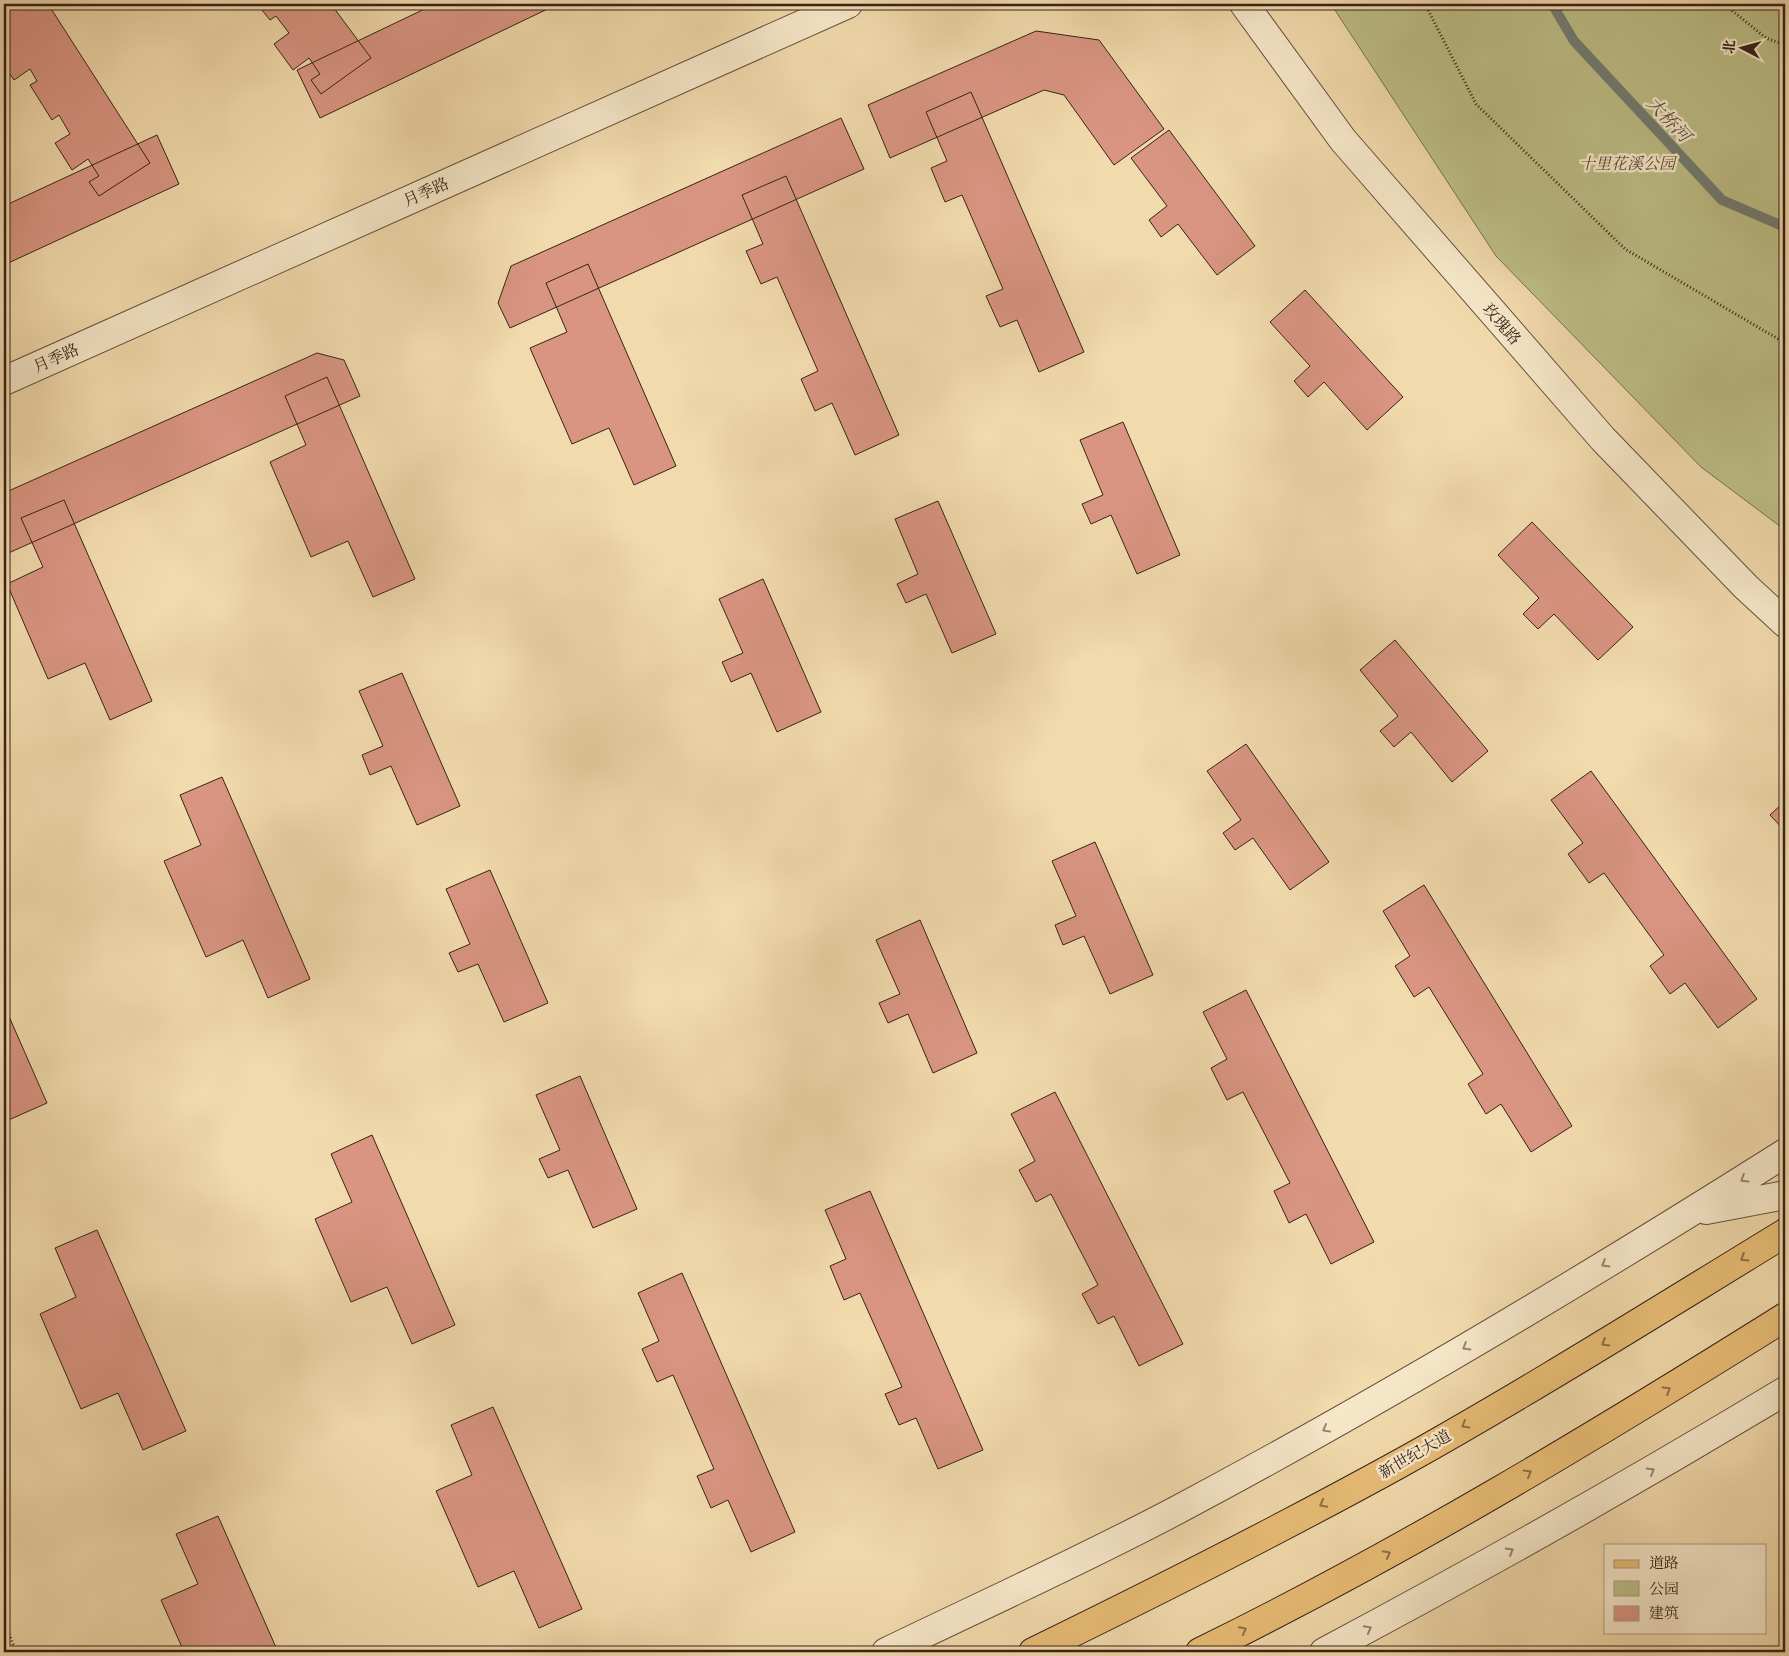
<svg xmlns="http://www.w3.org/2000/svg" width="1789" height="1656" viewBox="0 0 1789 1656" font-family="'EB Garamond','Noto Serif SC',serif">
<style>
.green{fill:#bdbe87;stroke:#7a7050}
.lines{fill:none;stroke-linecap:round;stroke-linejoin:round}
.stream{stroke:#737d74;stroke-width:10}
.building{fill:#d99582;stroke:#362318}
.minor-casing{stroke:#65513d;stroke-width:30}
.major-casing{stroke:#362318;stroke-width:30}
.path{stroke:#362318;stroke-width:3;stroke-dasharray:1 2.5;stroke-linecap:butt}
.minor{stroke:#f6e7c9;stroke-width:28}
.major{stroke:#e8bd76;stroke-width:28}
.oneway{stroke:#968570}
.oneway2{stroke:#8f7047}
.labels{text-anchor:middle;dominant-baseline:central;stroke-width:5;stroke-linejoin:round;paint-order:stroke}
.park-label{font-size:16px;font-style:italic;fill:#584a34;stroke:#f6e7c9}
.street-label{font-size:16px;fill:#362318;stroke:#f6e7c9}
.water-label{font-size:18px;font-style:italic;fill:#555046;stroke:#f6e7c9}
</style>
<rect width="100%" height="100%" fill="#f1daac"/>
<filter id="stains"><feTurbulence type="fractalNoise" baseFrequency=".004" numOctaves="4"/><feColorMatrix values="0 0 0 0 .2 0 0 0 0 .09 0 0 0 0 .02 0 0 0 .5 -.17"/></filter>
<radialGradient id="worn" r=".72"><stop offset=".6" stop-color="#630" stop-opacity="0"/><stop offset="1" stop-color="#630" stop-opacity=".3"/></radialGradient>
<path class="green" d="M1331 4H1785V530L1701 467 1496 256Z"/>
<g class="lines">
<path class="stream" d="M1552 4 1574 41 1722 200 1785 227"/>
</g>
<path class="building" d="M4 4H48L150 163 99 196 89 182 99 176 88 159 72 170 55 143 70 134 59 115 52 120 30 85 37 81 30 69 14 80 4 65V45L10 41 4 32Z
M257 4H331L371 58 321 94 311 80 320 74 309 58 293 70 274 44 289 33 276 16 270 20Z
M435 4H558L320 118 297 70Z
M1036 31 1099 40 1164 129 1114 165 1064 95 1044 90 890 158 868 105Z
M971 92 1084 352 1039 372 1017 320 1000 327 986 296 1003 289 962 195 945 202 931 168 947 161 926 112Z
M841 118 864 169 510 328 498 303 511 266Z
M1169 130 1255 246 1217 275 1178 224 1161 237 1149 220 1167 206 1131 158Z
M157 135 179 184 4 265V206Z
M786 176 899 435 855 455 832 403 815 411 801 379 818 371 777 277 761 284 746 251 763 244 742 195Z
M588 264 676 466 634 485 609 428 572 444 530 348 567 332 546 283Z
M1305 290 1403 397 1367 430 1324 382 1308 397 1294 381 1310 366 1270 322Z
M317 353 344 360 360 396 4 555V493Z
M327 377 415 579 373 597 348 541 311 557 270 462 306 445 285 396Z
M1123 422 1180 555 1137 574 1111 515 1091 524 1082 504 1103 495 1080 440Z
M64 500 152 701 110 720 85 663 48 679 7 584 43 567 21 518Z
M938 501 996 634 952 653 926 594 906 603 897 584 918 574 895 519Z
M1532 522 1633 627 1598 660 1554 614 1538 629 1523 614 1539 598 1498 555Z
M763 579 821 712 777 732 751 673 731 682 722 662 743 653 719 599Z
M1395 640 1488 751 1452 782 1411 732 1394 747 1380 731 1398 716 1360 670Z
M402 673 460 806 417 825 391 766 370 775 362 755 383 746 359 691Z
M1246 744 1329 862 1290 890 1253 838 1235 850 1223 833 1241 820 1207 771Z
M1591 771 1757 999 1718 1028 1685 983 1670 994 1650 966 1664 955 1604 873 1589 883 1568 854 1583 843 1551 800Z
M222 777 310 979 268 998 243 940 206 957 164 861 201 845 180 795Z
M1785 801V831L1770 815Z
M1095 842 1153 975 1110 994 1084 936 1063 945 1055 925 1076 916 1052 861Z
M490 870 548 1003 504 1022 478 964 458 972 449 953 470 944 446 889Z
M1424 885 1572 1126 1531 1152 1501 1104 1486 1114 1468 1084 1483 1074 1429 987 1414 997 1395 966 1410 956 1383 911Z
M920 920 977 1053 933 1073 908 1014 888 1023 879 1003 900 994 876 940Z
M1246 990 1374 1242 1331 1264 1306 1214 1289 1223 1274 1191 1290 1183 1243 1092 1227 1100 1211 1068 1227 1059 1203 1012Z
M4 1005 47 1103 4 1122Z
M580 1076 637 1209 593 1228 568 1170 548 1178 539 1159 560 1150 536 1095Z
M1055 1092 1183 1344 1139 1366 1114 1316 1098 1324 1082 1294 1098 1285 1051 1194 1036 1202 1019 1170 1035 1161 1011 1114Z
M372 1135 455 1325 412 1344 387 1287 351 1302 315 1219 352 1202 331 1154Z
M870 1191 983 1450 938 1469 916 1418 899 1425 885 1394 902 1387 860 1293 844 1300 830 1266 846 1259 825 1210Z
M97 1230 186 1431 143 1450 118 1393 81 1409 40 1314 76 1297 55 1248Z
M682 1273 795 1532 751 1552 728 1500 711 1508 697 1476 714 1469 673 1375 657 1382 642 1349 659 1341 638 1293Z
M493 1407 582 1609 539 1628 514 1571 478 1587 436 1491 472 1475 451 1425Z
M218 1516 278 1652H184L161 1600 198 1584 176 1534Z"/>
<g class="lines">
<defs>
<path id="minor" d="M1244 4 1343 140 1603 439 1746 587 1785 623
M4 381 848 4
M1706 1210 1785 1195
M886 1652C983 1605 1083 1560 1179 1509 1386 1399 1587 1278 1785 1153
M1324 1652C1480 1569 1634 1482 1785 1391"/>
<path id="major" d="M1033 1652C1156 1592 1279 1530 1399 1464 1530 1391 1657 1311 1785 1233
M1200 1652C1402 1553 1595 1436 1785 1317"/>
</defs>
<use href="#minor" class="minor-casing"/>
<use href="#major" class="major-casing"/>
<path class="path" d="M1425 4 1476 104 1625 249 1785 343
M1724 4 1766 38 1785 45
M4 1621 16 1652"/>
<use href="#minor" class="minor"/>
<use href="#major" class="major"/>
</g>
<defs><path id="oneway-chevron" d="M-2-3.5L2.5 0L-2 3.5" fill="none" stroke-width="1.6" stroke-linecap="round" stroke-linejoin="round" transform="scale(1.25)"/></defs>
<g class="oneway">
<use href="#oneway-chevron" transform="translate(1744 1179) rotate(148)"/>
<use href="#oneway-chevron" transform="translate(1605 1264) rotate(149)"/>
<use href="#oneway-chevron" transform="translate(1466 1347) rotate(149)"/>
<use href="#oneway-chevron" transform="translate(1326 1429) rotate(151)"/>
<use href="#oneway-chevron" transform="translate(1651 1471) rotate(-30)"/>
<use href="#oneway-chevron" transform="translate(1510 1551) rotate(-30)"/>
<use href="#oneway-chevron" transform="translate(1368 1629) rotate(-28)"/>
</g>
<g class="oneway2">
<use href="#oneway-chevron" transform="translate(1744 1258) rotate(148)"/>
<use href="#oneway-chevron" transform="translate(1605 1343) rotate(149)"/>
<use href="#oneway-chevron" transform="translate(1667 1390) rotate(-32)"/>
<use href="#oneway-chevron" transform="translate(1465 1425) rotate(150)"/>
<use href="#oneway-chevron" transform="translate(1528 1473) rotate(-30)"/>
<use href="#oneway-chevron" transform="translate(1323 1504) rotate(152)"/>
<use href="#oneway-chevron" transform="translate(1387 1554) rotate(-28)"/>
<use href="#oneway-chevron" transform="translate(1243 1630) rotate(-28)"/>
</g>
<g class="labels">
<g class="park-label">
<text x="1627" y="163">十里花溪公园</text>
</g>
<g class="street-label">
<text transform="translate(426 192) rotate(-24)">月季路</text>
<text transform="translate(1502 324) rotate(49)">玫瑰路</text>
<text transform="translate(56 358) rotate(-24)">月季路</text>
<text transform="translate(1415 1454) rotate(-30)">新世纪大道</text>
</g>
<g class="water-label">
<text transform="translate(1669 119) rotate(47)">大桥河</text>
</g>
</g>
<rect width="1789" height="1656" fill="none" stroke="#f1daac" stroke-width="20"/>
<rect x="5" y="5" width="1779" height="1646" fill="none" stroke="#362318" stroke-width="2.5"/>
<rect x="10" y="10" width="1769" height="1636" fill="none" stroke="#362318"/>
<rect x="1604" y="1544" width="162" height="90" fill="#f6e7c9" stroke="#a99982"/>
<rect x="1614" y="1560" width="25" height="8" fill="#e8bd76" stroke="#a99982"/>
<text x="1649" y="1568" font-size="15" fill="#362318">道路</text>
<rect x="1614" y="1581" width="25" height="15" fill="#bdbe87" stroke="#a99982"/>
<text x="1649" y="1594" font-size="15" fill="#362318">公园</text>
<rect x="1614" y="1606" width="25" height="15" fill="#d99582" stroke="#a99982"/>
<text x="1649" y="1618" font-size="15" fill="#362318">建筑</text>
<g transform="translate(1742 48) rotate(276)" stroke="#f6e7c9" stroke-width="4" paint-order="stroke">
<path d="M0-4L9 19L0 12L-9 19Z" fill="#362318"/>
<text y="-8" font-size="14" font-weight="bold" text-anchor="middle" fill="#362318">北</text>
</g>
<rect width="100%" height="100%" filter="url(#stains)"/>
<rect width="100%" height="100%" fill="url(#worn)"/>
</svg>
